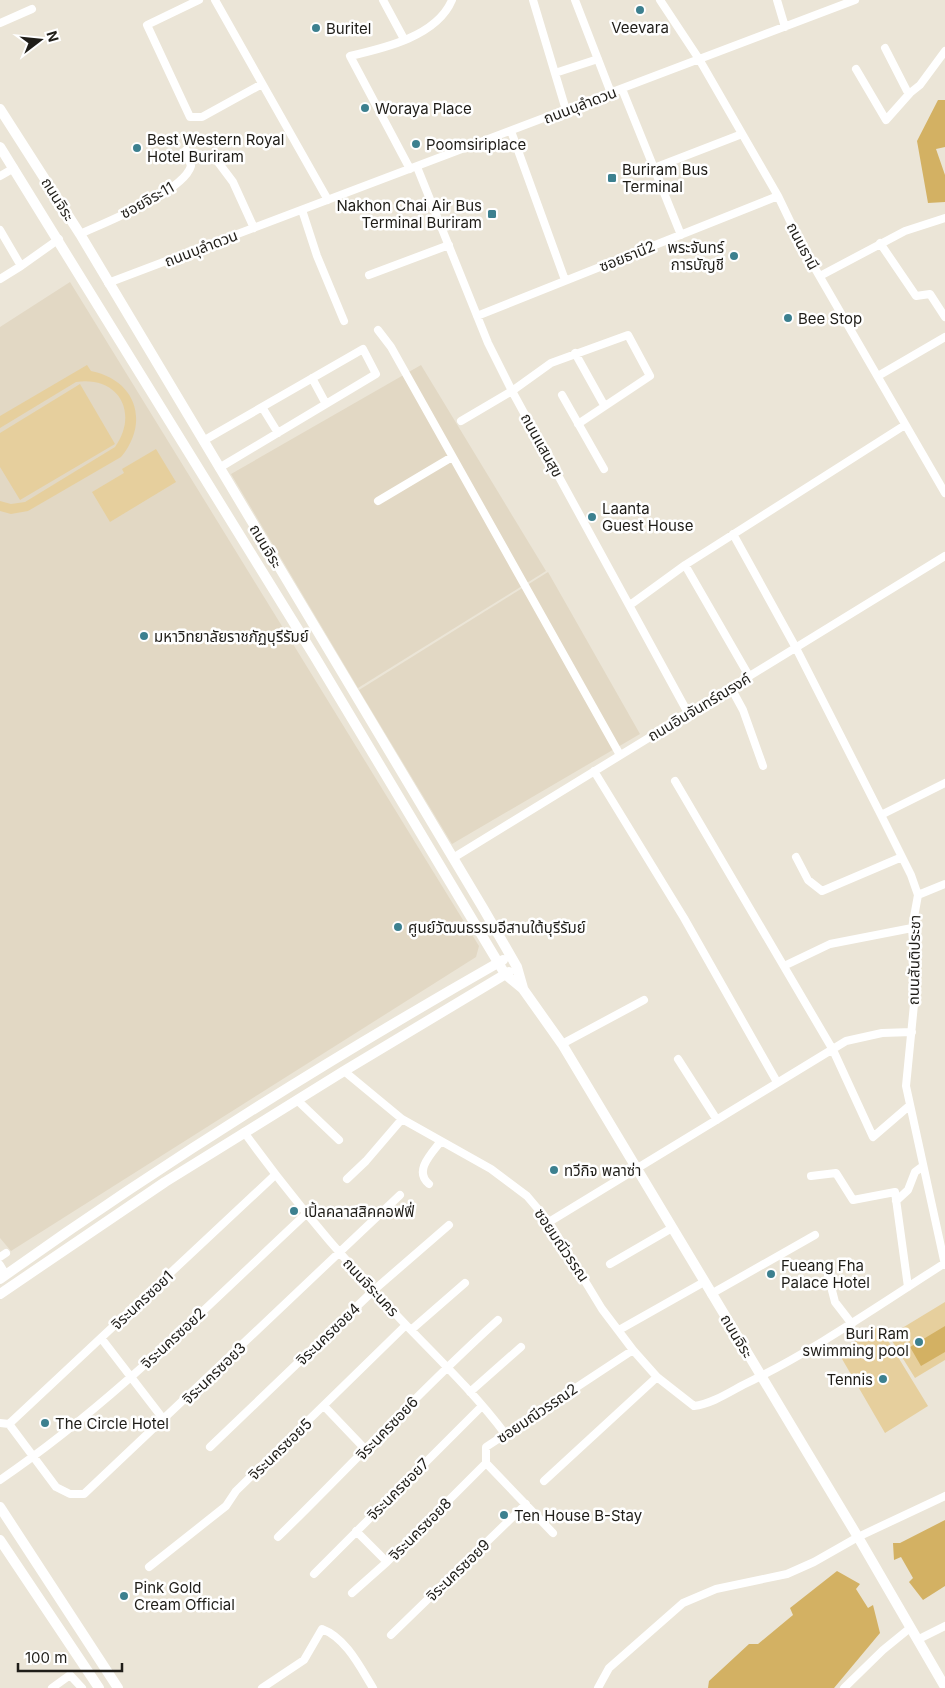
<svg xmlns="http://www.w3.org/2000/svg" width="945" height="1688" viewBox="0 0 945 1688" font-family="Inter,'Noto Sans Thai',sans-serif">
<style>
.built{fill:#e2d8c4}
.green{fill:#e6cf9d}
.water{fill:#d3b163}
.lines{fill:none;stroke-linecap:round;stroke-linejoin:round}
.minor{stroke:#fff;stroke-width:8}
.major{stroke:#fff;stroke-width:10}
.poi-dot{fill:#3c808f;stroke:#fff;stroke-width:2}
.labels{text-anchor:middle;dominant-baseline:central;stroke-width:5;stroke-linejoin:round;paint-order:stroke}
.poi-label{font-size:15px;fill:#1f1d18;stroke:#fff;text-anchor:start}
.street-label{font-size:15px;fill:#1f1d18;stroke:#fff}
</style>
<rect width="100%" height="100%" fill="#ebe5d7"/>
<path class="built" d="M70 282 479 946 476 957 11 1251 0 1238V327Z
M421 365 546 571 358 688 231 474Z
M548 572 640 734 452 844 359 690Z"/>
<path class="green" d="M87 365 91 371C136 380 150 422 121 457L28 511 11 514 0 511V501L11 504 25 502 115 447C139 413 119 376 76 382L0 428V416Z
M80 384 115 444 20 500 0 467V433Z
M156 449 176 482 110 522 92 492 124 473 122 469Z
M945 1302V1360L915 1378 889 1336Z
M879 1326 928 1406 885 1433 838 1352Z"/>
<path class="water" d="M938 100H945V147L936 149 945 175V202L928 203 917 141Z
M945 1326V1352L921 1366 910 1347Z
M945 1520V1586L923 1600 909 1582 913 1578 901 1557 894 1560 893 1543H900Z
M837 1571 860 1584 856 1589 868 1608 873 1605 880 1633 834 1688H708L709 1681 749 1644H758L793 1615 790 1608Z"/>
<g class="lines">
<path class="minor" d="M199 0 147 25 190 117H202L262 84
M215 0 328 200
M383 0 404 39
M533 0 566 110
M575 0 611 93
M660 0 699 59 778 196 802 246 945 493
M777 0 785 27
M0 23 32 9
M885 48 907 91 910 93 920 85 945 51
M856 69 886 120 910 93
M555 73 598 59
M622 89 681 235
M511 131 565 280
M215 158 233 182 254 228
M417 167 488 343 512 391 688 713
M654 168 742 134
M410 169 350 56C385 48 437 36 452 0
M0 176 14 168
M302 210 317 256 344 321
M0 230 21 266 0 279
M80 234C106 222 183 192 191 166L186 150
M880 243 916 296 930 294 945 317
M21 266 59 239
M369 275 449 245
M820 276 905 231 945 218
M108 283 855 0
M477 316 778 196
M378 330 391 347 620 755
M575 353 604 405
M878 376 945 337
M312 378 326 404
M562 395 604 469
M262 407 278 433
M461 421 512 391 551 363 628 335 650 376 578 424
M203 441 363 349 376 374 219 468
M378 501 452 457
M733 534 796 648 881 815 911 875 918 895 912 928 916 984 906 1086 945 1265
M685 565 749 676
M630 605 685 565 905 425
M731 688 743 710 763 766
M594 771 684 918 777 1082
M675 781 833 1050 873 1137 909 1106
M881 815 945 783
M796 857 808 880 822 891 902 857
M453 858 945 556
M918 895 945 884
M784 966 830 944 912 928
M562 1044 644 1000
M678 1059 717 1120
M344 1071 402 1119 491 1169 527 1196 549 1222 602 1309 633 1350 657 1377 694 1406C711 1404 728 1393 743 1385 814 1351 879 1305 945 1263
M297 1100 339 1140
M244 1132C293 1200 348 1265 406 1325 440 1360 477 1396 506 1435
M811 1176 836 1173 853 1200 895 1192 908 1287
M347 1179 366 1161 402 1119
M429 1184C413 1171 432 1153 441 1141
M896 1201 908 1190 915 1172 923 1166
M549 1222 846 1041 882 1033 912 1032
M0 1257 6 1253
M610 1264 672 1228
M0 1265 6 1275
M828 1275 835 1302 852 1324
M711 1294 815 1235
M411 1330 465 1283
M619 1330 704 1282
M101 1338 164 1420
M470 1392 521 1347
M324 1406 366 1450
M0 1423 9 1424 56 1487 70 1494H84L400 1195
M9 1424 275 1175
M210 1447 374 1290 449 1225
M0 1480C112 1404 208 1305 307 1213
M544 1481 657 1377
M356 1531 387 1562
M553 1533 486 1463V1447L633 1350
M278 1537C352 1465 421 1389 498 1320
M149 1567 226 1506 236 1491 406 1325
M314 1574 482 1406
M352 1593 387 1562 486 1463
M391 1635 526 1504
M917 1640 945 1626
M52 1688 70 1675 82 1688
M262 1688 304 1660 322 1629C346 1638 360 1667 373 1688
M598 1688 609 1668 683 1603 716 1589 787 1574 814 1562 858 1537 945 1496
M844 1688 883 1650 910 1628"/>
<path class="major" d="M0 109 80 234 483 908 517 967 523 988
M0 147 315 657 505 974 523 989 562 1044 858 1537 945 1687
M0 1279C161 1164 331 1058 503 960
M0 1294 165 1182 344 1071 509 972
M0 1507 118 1688
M0 1540 99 1688"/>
</g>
<g class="poi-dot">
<circle cx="640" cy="10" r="5"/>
<circle cx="316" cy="28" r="5"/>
<circle cx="365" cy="108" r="5"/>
<circle cx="416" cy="144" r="5"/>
<circle cx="137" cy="148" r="5"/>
<rect x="607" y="173" width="10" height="10" rx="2.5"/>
<rect x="487" y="209" width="10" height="10" rx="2.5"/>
<circle cx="734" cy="256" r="5"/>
<circle cx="788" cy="318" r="5"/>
<circle cx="592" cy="517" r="5"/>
<circle cx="144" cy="636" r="5"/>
<circle cx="398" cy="927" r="5"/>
<circle cx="554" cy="1170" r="5"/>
<circle cx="294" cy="1211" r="5"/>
<circle cx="771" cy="1274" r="5"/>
<circle cx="919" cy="1342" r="5"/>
<circle cx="883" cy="1379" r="5"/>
<circle cx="45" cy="1423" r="5"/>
<circle cx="504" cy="1515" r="5"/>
<circle cx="124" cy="1596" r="5"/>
</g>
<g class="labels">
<g class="poi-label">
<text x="640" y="27" text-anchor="middle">Veevara</text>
<text x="326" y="28">Buritel</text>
<text x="375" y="108">Woraya Place</text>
<text x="147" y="139">Best Western Royal<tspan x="147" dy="17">Hotel Buriram</tspan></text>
<text x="426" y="144">Poomsiriplace</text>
<text x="622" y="169">Buriram Bus<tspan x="622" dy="17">Terminal</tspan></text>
<text x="482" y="205" text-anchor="end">Nakhon Chai Air Bus<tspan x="482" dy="17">Terminal Buriram</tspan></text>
<text x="724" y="247" text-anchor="end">พระจันทร์<tspan x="724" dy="17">การบัญชี</tspan></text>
<text x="798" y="318">Bee Stop</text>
<text x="602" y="508">Laanta<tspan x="602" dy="17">Guest House</tspan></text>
<text x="154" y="636">มหาวิทยาลัยราชภัฏบุรีรัมย์</text>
<text x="408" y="927">ศูนย์วัฒนธรรมอีสานใต้บุรีรัมย์</text>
<text x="564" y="1170">ทวีกิจ พลาซ่า</text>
<text x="304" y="1211">เปิ้ลคลาสสิคคอฟฟี่</text>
<text x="781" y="1265">Fueang Fha<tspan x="781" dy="17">Palace Hotel</tspan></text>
<text x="909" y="1333" text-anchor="end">Buri Ram<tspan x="909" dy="17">swimming pool</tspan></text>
<text x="873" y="1379" text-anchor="end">Tennis</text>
<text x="55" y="1423">The Circle Hotel</text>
<text x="514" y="1515">Ten House B-Stay</text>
<text x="134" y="1587">Pink Gold<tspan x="134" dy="17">Cream Official</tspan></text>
</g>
<g class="street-label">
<text transform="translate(580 105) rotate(-21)">ถนนบุลำดวน</text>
<text transform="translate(58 199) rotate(58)">ถนนจิระ</text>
<text transform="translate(147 200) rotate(-29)">ซอยจิระ11</text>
<text transform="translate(803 246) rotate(62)">ถนนธานี</text>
<text transform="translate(201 248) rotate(-21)">ถนนบุลำดวน</text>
<text transform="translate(627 256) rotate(-22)">ซอยธานี2</text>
<text transform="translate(542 445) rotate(61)">ถนนแสนสุข</text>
<text transform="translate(266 546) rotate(59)">ถนนจิระ</text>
<text transform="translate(699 707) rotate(-31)">ถนนอินจันทร์ณรงค์</text>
<text transform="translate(914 960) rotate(-89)">ถนนสันติประชา</text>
<text transform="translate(562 1245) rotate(56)">ซอยมณีวรรณ</text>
<text transform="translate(371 1287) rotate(47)">ถนนจิระนคร</text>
<text transform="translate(142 1300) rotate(-43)">จิระนครซอย1</text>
<text transform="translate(328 1334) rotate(-44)">จิระนครซอย4</text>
<text transform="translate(737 1336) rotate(59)">ถนนจิระ</text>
<text transform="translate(173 1338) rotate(-43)">จิระนครซอย2</text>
<text transform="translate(214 1373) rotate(-44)">จิระนครซอย3</text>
<text transform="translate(537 1413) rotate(-34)">ซอยมณีวรรณ2</text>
<text transform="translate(387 1428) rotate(-46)">จิระนครซอย6</text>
<text transform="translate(280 1449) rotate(-44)">จิระนครซอย5</text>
<text transform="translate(398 1489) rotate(-45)">จิระนครซอย7</text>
<text transform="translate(420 1529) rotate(-45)">จิระนครซอย8</text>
<text transform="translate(458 1570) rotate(-44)">จิระนครซอย9</text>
</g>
</g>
<g transform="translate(40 40) rotate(74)" stroke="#ffffff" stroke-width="4" paint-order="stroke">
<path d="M0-4L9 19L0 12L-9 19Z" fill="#1f1d18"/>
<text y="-8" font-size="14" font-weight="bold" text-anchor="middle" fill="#1f1d18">N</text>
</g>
<path d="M18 1663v8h104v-8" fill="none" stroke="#1f1d18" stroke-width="2.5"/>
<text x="25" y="1663" font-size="15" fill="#1f1d18" stroke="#ffffff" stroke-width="4" paint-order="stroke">100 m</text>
</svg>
